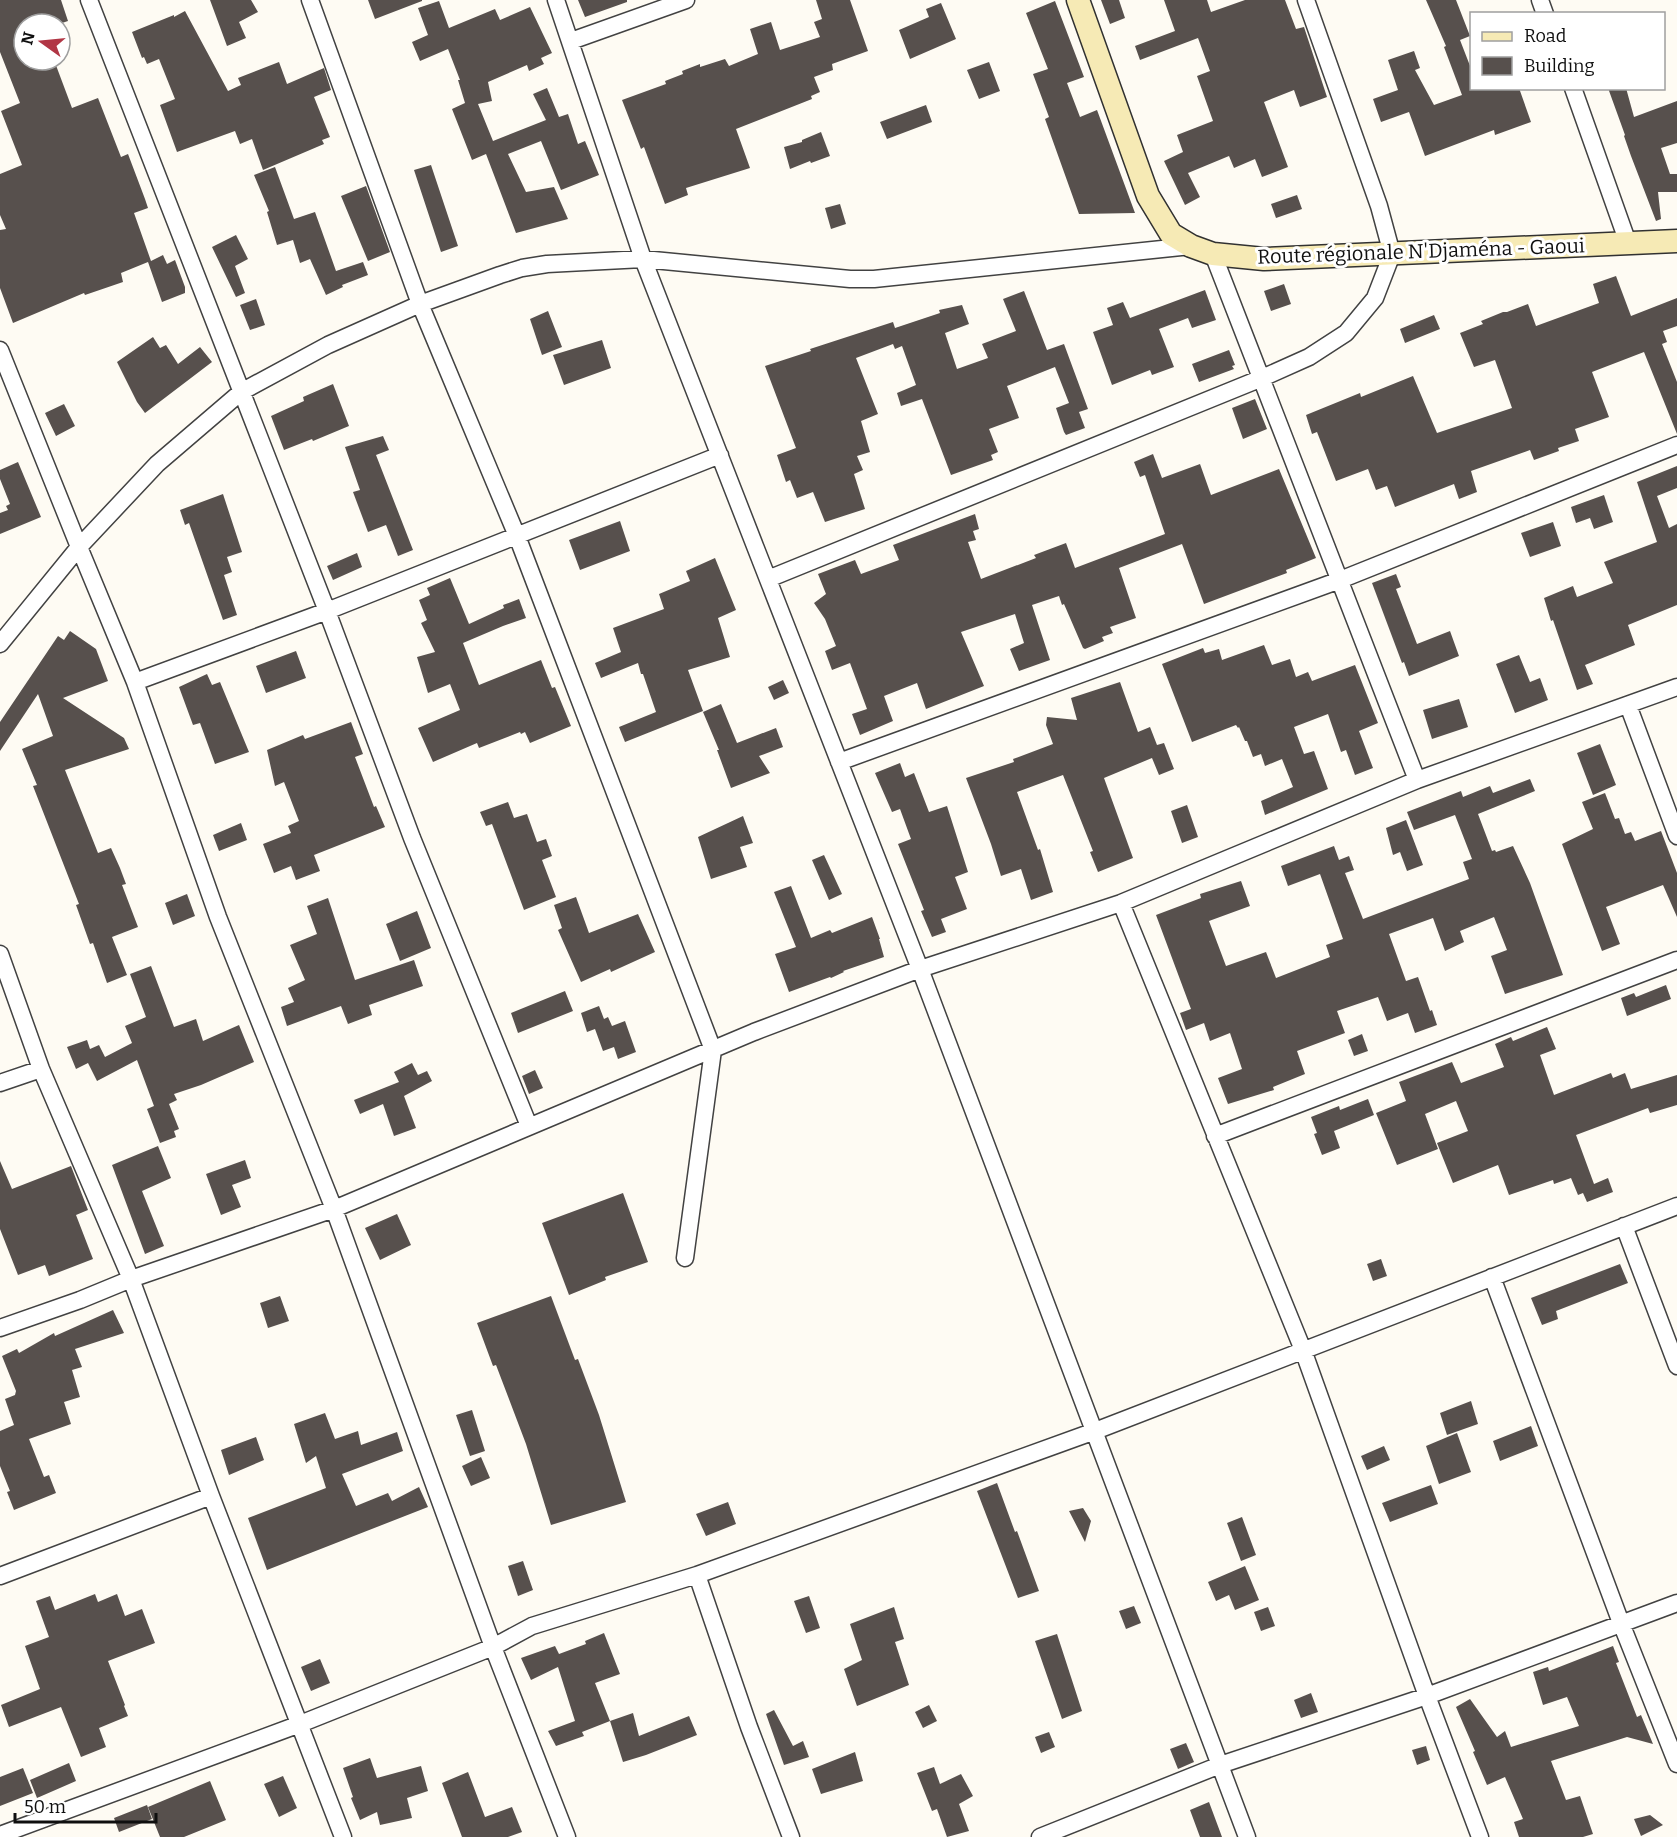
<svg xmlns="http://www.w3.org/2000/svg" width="1677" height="1837" viewBox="0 0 1677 1837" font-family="Bitter,serif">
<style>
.building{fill:#57504d}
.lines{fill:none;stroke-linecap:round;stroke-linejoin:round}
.street-casing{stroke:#424242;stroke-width:19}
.secondary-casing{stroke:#313131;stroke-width:25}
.street{stroke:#fff;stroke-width:16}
.secondary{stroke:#f6eab5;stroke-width:22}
.labels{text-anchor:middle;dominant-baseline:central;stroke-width:6;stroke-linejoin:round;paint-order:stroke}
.street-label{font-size:20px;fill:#0f0f0f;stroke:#fff}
</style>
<rect width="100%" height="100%" fill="#fefbf3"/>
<path class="building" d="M0 0H61L68 21 59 24H24V60H54L72 108 98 98 121 157 128 154 145 199 148 208 134 213 151 261 163 255 167 264 175 260 185 287V293L162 302 148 262 121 273 123 282 85 295 84 293 13 323 0 288V230L6 229 0 215V174L22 165 1 111 20 103 0 52Z
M210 0H251L258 12 239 22 246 38 227 46Z
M368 0H422V1L375 19Z
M578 0H627V2L585 17Z
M816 0H850L868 51 832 64 833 70 814 77 820 92 811 96 812 99 736 129 750 168 686 188 688 195 665 204 644 147 641 149 622 100 666 84 665 81 683 74 682 71 700 64V67L725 59 729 66 758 54 750 29 771 22 780 50 820 37 814 22 822 19Z
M1101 0H1119L1125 18 1110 24Z
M1164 0H1207L1211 12 1245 0H1285L1296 29 1304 27 1327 97 1300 107 1294 90 1264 102 1288 167 1262 177 1255 159 1234 168 1229 156 1188 173 1200 197 1185 205 1164 161 1183 152 1177 135 1213 121 1197 76 1210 71 1198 38 1140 60 1135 46 1175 31Z
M1426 0H1456L1470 36 1460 40 1472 71V88H1519L1531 122 1495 135 1494 130 1425 156 1409 112 1381 122 1373 99 1398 90 1388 60 1414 51 1420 68 1415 70 1434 105 1462 95 1444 47 1446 46Z
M439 1 449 28 495 9 500 20 530 7 552 53 541 58 544 64 529 71 527 65 488 82 492 101 478 104 493 141 546 120 533 94 547 88 559 117 568 114 578 144 585 141 599 175 561 190 541 141 508 154 526 192 554 187 568 219 516 233 486 154 472 160 452 109 465 103 458 80H460L448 49 420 61 412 42 428 35 418 8Z
M1055 1 1084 77 1067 83 1080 117 1097 110 1135 213 1079 214 1045 119 1049 117 1033 74 1048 69 1026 13Z
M941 3 956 39 910 59 899 30 929 17 926 9Z
M185 11 228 91 241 85 238 78 279 62 287 84 324 68 331 90 314 97 330 137 322 140 324 144 263 170 252 139 240 144 235 131 177 152 160 105 175 99 159 59 147 64 144 57 142 58 132 32 174 15V17Z
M989 62 1000 91 979 99 967 70Z
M1608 88H1626L1634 117 1677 101V143L1661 148 1670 174H1677V192H1658L1661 219 1656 221 1631 156 1624 136 1625 135Z
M926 105 932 122 887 139 880 122Z
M821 132 830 156 811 163 810 161 790 169 784 147 802 142V140Z
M431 165 458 246 441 252 414 170Z
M275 167 294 219 315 212 336 271 363 262 368 275 342 285 343 287 326 295 310 259 300 263 293 240 277 245 267 212 269 211 254 175Z
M366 186 390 252 368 261 341 196Z
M1297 195 1302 209 1276 218 1271 204Z
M840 204 846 224 831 229 825 208Z
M236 235 248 259 235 266 245 293 236 297 212 247Z
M1616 276 1631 316 1677 298V326L1663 331 1667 342 1662 344 1677 382V434L1644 352 1592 372 1609 417 1575 429 1579 441 1558 448 1559 451 1534 460 1530 450 1471 471 1477 492 1459 499 1454 484 1395 507 1387 486 1376 490 1368 469 1336 481 1317 432 1312 434 1306 415 1360 393 1361 397 1413 376 1437 433 1512 408 1495 360 1474 367 1460 333 1483 324 1481 321 1503 312H1507L1528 304 1536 326 1599 303 1593 284Z
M1284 284 1291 304 1271 311 1264 291Z
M1205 290 1216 320 1192 328 1188 318 1159 329 1174 367 1152 375 1150 370 1112 385 1093 332 1113 325 1107 308 1123 302 1130 318Z
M1024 291 1047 350 1064 344 1088 409 1079 412 1085 428 1066 435 1064 432 1056 408 1069 403 1055 367 1007 386 1019 418 989 429 998 452 991 455 993 460 951 475 922 399 901 406 897 393 916 385 902 346 895 349 893 344 856 358 878 414 861 421 870 452 857 456 863 470 854 474 865 509 825 522 813 492 797 498 790 480 786 482 777 455 796 448 765 366 811 351 810 349 893 322 895 328 940 313 939 310 962 305 969 324 945 333 957 369 988 358 982 344 1016 331 1003 299Z
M256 299 265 325 250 330 240 305Z
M548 311 562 347 542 355 530 319Z
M1434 315 1440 329 1405 343 1400 329Z
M153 337 160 348 166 345 178 364 200 347 212 362 145 413 137 402 117 362Z
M602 340 611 368 564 385 553 355Z
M1229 350 1235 365 1232 366 1234 369 1199 382 1192 364Z
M333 384 349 426 313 441 312 439 284 450 271 416 304 401 303 397Z
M1255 399 1267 429 1243 439 1232 408Z
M64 404 75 426 56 436 45 413Z
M383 436 389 450 376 455 413 550 398 556 386 525 368 532 353 492 360 490 345 447Z
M1153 454 1162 478 1200 464 1211 495 1279 469 1316 558 1286 570 1287 573 1204 604 1182 544 1119 568 1136 618 1110 627 1113 633 1102 637 1104 641 1085 649 1083 648 1064 604 1062 605 1059 596 1032 605 1050 660 1019 671 1010 649 1024 643 1015 614 961 632 984 686 926 709 917 683 884 696 893 721 860 735 852 714 867 709 850 663 832 670 825 651 836 646 825 619 814 603 826 594 818 574 855 560 861 574 899 560 893 545 975 514 979 529 973 531 976 540 968 542 981 579 1036 558 1034 555 1066 543 1075 568 1165 534 1145 475 1140 477 1134 462Z
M18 462 41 517 0 534V513L8 510 6 506 10 504 0 479V470Z
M1677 466V488L1657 496 1669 528 1677 524V605L1628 625 1635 645 1585 665 1593 684 1577 690 1553 620 1551 621 1544 598 1573 586 1577 597 1613 583 1604 562 1657 542 1637 482Z
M223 494 242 552 227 557 232 572 224 575 237 615 223 620 189 523 185 525 180 510Z
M1604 495 1613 522 1594 529 1590 518 1576 523 1571 507Z
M620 521 630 551 580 570 569 540Z
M1553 522 1561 546 1530 557 1521 533Z
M357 553 362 567 333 580 327 566Z
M715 558 736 610 718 618 730 657 688 670 703 711 625 742 619 727 656 712 643 674H641L638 663 601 678 595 663 621 652 613 628 664 609 659 594 690 581 686 571Z
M1396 574 1401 587 1396 589 1417 644 1450 631 1459 656 1409 676 1404 662 1402 663 1372 583Z
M450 578 469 624 504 608 503 605 519 599 526 618 503 626 463 643 479 685 541 660 552 688 555 687 571 726 530 743 525 732 521 734 520 732 479 748 477 743 433 762 418 728 460 710 450 684 428 693 417 657 435 652 421 623 427 620 419 600 430 595 427 588Z
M70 631 96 649 108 681 63 698 124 738 129 749 65 770 98 853 111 848 120 868 126 884 122 885 138 927 112 937 127 975 107 983 93 943 90 944 76 905 79 904 33 786 37 785 22 749 53 736 38 694 0 751V722L58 636 64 640Z
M1264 645 1272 665 1290 659 1296 677 1308 672 1312 681 1355 665 1378 723 1359 731 1373 768 1355 775 1346 750 1341 752 1328 714 1294 727 1304 754 1314 751 1328 789 1265 815 1261 801 1293 787 1282 759 1265 766 1261 754 1253 757 1247 741H1245L1239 727 1238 728 1236 725 1192 742 1162 664 1203 648 1205 653 1219 649 1222 660Z
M296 651 306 678 266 693 256 666Z
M1519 655 1530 682 1540 678 1548 700 1515 713 1496 664Z
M207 674 212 685 220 682 249 752 215 764 200 723 193 725 179 687Z
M783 680 789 693 774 700 768 687Z
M1120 682 1138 732 1150 727 1157 745 1164 743 1174 769 1159 775 1152 758 1104 778 1133 858 1098 872 1090 852 1093 851 1063 775 1017 792 1038 850 1040 849 1053 892 1031 900 1021 869 1001 876 991 844 966 778 1014 762 1013 759 1053 744 1046 725 1047 717 1077 720 1071 698Z
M1459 699 1468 727 1432 739 1423 710Z
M721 704 737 743 776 728 783 747 759 756 770 773 731 788 717 750H719L703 712Z
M351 722 363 754 355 757 374 807 376 806 385 827 314 855 320 871 296 880 291 866 274 873 263 844 291 833 288 826 299 821 284 782 275 786 267 750 303 735 305 739Z
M1600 744 1616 785 1593 795 1577 753Z
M900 763 905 777 914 773 929 812 947 806 968 872 955 877 967 909 941 919 946 932 932 937 921 911 924 910 898 844 911 839 900 809 892 812 875 773Z
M1530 779 1535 791 1478 814 1492 851 1495 850 1496 852 1513 846 1530 883 1563 975 1505 994 1491 956 1507 950 1494 917 1460 931 1464 942 1445 951 1433 918 1389 934 1406 981 1418 977 1430 1011 1432 1010 1437 1025 1415 1033 1408 1013 1387 1021 1378 997 1337 1011 1345 1033 1297 1051 1305 1074 1273 1087 1274 1090 1228 1104 1218 1078 1242 1069 1230 1033 1210 1041 1204 1023 1186 1030 1180 1013 1191 1009 1156 915 1201 898 1200 894 1241 881 1250 906 1209 921 1226 966 1266 952 1276 978 1330 957 1326 945 1343 939 1320 874 1288 886 1281 866 1334 846 1339 860 1349 856 1354 870 1345 873 1363 919 1469 879 1463 862 1472 859 1455 815 1414 830 1407 812 1461 791 1463 797 1490 786 1493 793Z
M1605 793 1615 819 1619 818 1625 834 1631 832 1635 841 1661 831 1677 873V917L1663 885 1606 907 1620 944 1602 951 1562 844 1593 829 1582 802Z
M508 802 514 818 527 814 537 842 546 839 552 856 542 860 556 897 524 910 492 824 486 826 480 812Z
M1187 805 1198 837 1182 843 1171 811Z
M743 816 753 843 740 847 747 867 711 879 698 837Z
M1406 820 1423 865 1407 871 1400 852 1393 855 1386 828Z
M241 823 247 840 219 851 213 835Z
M824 855 842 894 829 900 812 860Z
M791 886 811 938 830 930 832 933 872 917 880 939H879L884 957 843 971 844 972 831 978 830 977 789 992 775 954 796 947 774 892Z
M187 894 195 916 173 925 165 903Z
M576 897 589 933 638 914 655 952 611 972 610 969 581 982 558 930 562 928 554 905Z
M328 898 355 980 414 960 423 986 369 1005 372 1015 348 1024 341 1006 287 1026 281 1007 294 1002 288 988 305 980 290 945 317 934 307 906Z
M417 911 431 948 400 961 386 924Z
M151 966 174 1027 196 1019 203 1041 239 1025 254 1062 201 1085 174 1094 177 1100 169 1104 179 1129 174 1131 176 1137 160 1143 147 1109 154 1106 137 1060 97 1081 88 1063 76 1069 67 1047 87 1040 90 1049 99 1045 105 1057 132 1043 125 1026 146 1017 130 974Z
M1666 985 1671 999 1627 1016 1621 998 1634 993 1636 997Z
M565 991 573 1011 518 1033 511 1013Z
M599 1006 604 1019 608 1017 612 1026 625 1021 636 1052 618 1059 614 1047 603 1051 595 1029 587 1032 581 1013Z
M1547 1027 1556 1049 1540 1055 1554 1095 1611 1073 1613 1078 1625 1073 1631 1089 1677 1075V1105L1650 1113 1648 1108 1576 1135 1594 1184 1608 1178 1613 1192 1587 1202 1583 1193 1578 1195 1571 1178 1554 1184 1553 1180 1509 1195 1498 1165 1453 1183 1437 1143 1468 1131 1456 1101 1425 1114 1438 1149 1397 1165 1376 1113 1406 1101 1399 1082 1452 1062 1461 1083 1504 1067 1495 1044 1511 1037 1513 1041Z
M1362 1034 1368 1051 1354 1056 1348 1040Z
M412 1063 418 1075 427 1071 432 1081 404 1096 416 1128 394 1136 383 1104 360 1114 354 1100 399 1082 394 1072Z
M535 1070 543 1088 529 1094 522 1076Z
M1368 1099 1374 1115 1334 1131 1340 1148 1322 1155 1314 1134 1317 1133 1311 1117 1339 1106 1340 1110Z
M158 1146 171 1178 142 1191 164 1246 145 1254 112 1165Z
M245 1160 251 1178 232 1185 241 1207 221 1215 206 1174Z
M0 1161 12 1189 71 1166 88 1210 76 1215 93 1259 49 1276 45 1265 18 1275 0 1229Z
M623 1193 648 1262 605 1277 606 1280 569 1295 542 1223Z
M397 1214 411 1245 380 1260 365 1228Z
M1381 1259 1387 1276 1373 1281 1367 1264Z
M1620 1264 1628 1283 1556 1311 1558 1319 1542 1325 1531 1298Z
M280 1296 289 1321 268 1328 260 1303Z
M551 1296 575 1360 578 1359 599 1415 626 1502 551 1525 526 1444 496 1365 493 1366 477 1323Z
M113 1310 124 1333 75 1349 82 1367 72 1370 80 1397 64 1402 71 1424 29 1439 44 1477 49 1475 56 1493 14 1510 7 1492 10 1491 0 1466V1431L14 1425 5 1399 15 1395 16 1391 2 1356 17 1349 19 1353 54 1333 55 1336Z
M1471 1401 1478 1424 1447 1435 1440 1413Z
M472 1410 485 1451 470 1456 456 1415Z
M325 1413 335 1439 358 1431 361 1445 397 1432 403 1451 342 1474 356 1506 388 1493 392 1501 419 1487 428 1507 267 1570 248 1518 326 1488 316 1456 306 1463 294 1424Z
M1531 1426 1538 1446 1500 1461 1493 1441Z
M1457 1433 1471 1472 1439 1484 1426 1446Z
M256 1437 264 1460 229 1475 221 1450Z
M1384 1446 1390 1460 1367 1470 1361 1456Z
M481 1457 490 1478 471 1486 462 1466Z
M997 1483 1015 1532 1017 1531 1039 1591 1018 1598 977 1491Z
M1431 1485 1438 1504 1390 1522 1382 1503Z
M728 1502 736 1524 706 1536 696 1514Z
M1083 1508 1091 1521 1085 1542 1069 1511Z
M1242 1517 1256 1555 1241 1561 1227 1523Z
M523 1561 533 1590 518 1596 508 1566Z
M1245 1566 1259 1600 1235 1610 1229 1595 1216 1601 1208 1582Z
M95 1594 98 1602 117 1594 125 1616 142 1609 155 1643 108 1661 125 1705 124 1706 128 1716 99 1728 106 1747 81 1757 61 1707 9 1727 1 1705 40 1689 25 1646 49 1637 36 1601 50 1596 55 1610Z
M809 1596 820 1628 806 1633 794 1601Z
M1134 1606 1141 1623 1126 1629 1119 1611Z
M894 1607 904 1639 895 1642 909 1685 857 1706 844 1669 862 1660 850 1624Z
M1268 1607 1275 1626 1261 1631 1254 1612Z
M604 1633 620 1674 595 1683 610 1721 582 1732 584 1736 556 1746 548 1731 575 1721 558 1667 531 1680 521 1658 555 1646 559 1654 586 1644 585 1641Z
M1057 1634 1082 1711 1062 1719 1035 1641Z
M1613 1646 1619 1662 1616 1663 1637 1717 1641 1715 1653 1744 1627 1737 1551 1761 1566 1800 1580 1796 1593 1834 1583 1837H1519L1514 1822 1523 1819 1505 1777 1487 1785 1473 1752 1475 1751 1456 1707 1470 1699 1497 1737 1505 1731 1511 1747 1579 1726 1567 1697 1543 1705 1533 1672 1548 1667 1549 1671Z
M320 1659 330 1683 311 1691 301 1667Z
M1311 1693 1318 1712 1301 1718 1294 1700Z
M929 1705 937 1721 923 1728 915 1712Z
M774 1710 793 1746 803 1741 809 1757 784 1765 766 1714Z
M633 1713 639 1736 689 1716 697 1735 646 1755 623 1762 610 1721Z
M1049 1732 1055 1747 1041 1753 1035 1737Z
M1186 1743 1194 1762 1178 1769 1170 1749Z
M1426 1746 1430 1760 1417 1765 1412 1750Z
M855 1752 863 1781 821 1794 812 1769Z
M370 1758 377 1778 421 1766 428 1791 407 1798 412 1818 380 1825 377 1812 360 1820 351 1798 353 1797 343 1768Z
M69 1763 76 1781 37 1798 30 1780Z
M934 1767 940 1784 961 1774 973 1796 959 1804 969 1831 947 1837 937 1809 932 1811 917 1773Z
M23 1768 33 1793 0 1806V1777Z
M468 1772 485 1817 512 1807 522 1832 508 1837H462L442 1783Z
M283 1776 297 1808 279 1817 264 1784Z
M210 1781 226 1820 184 1837H160L148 1807Z
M1209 1802 1222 1837H1200L1190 1810Z
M147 1805 152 1819 119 1832 114 1818Z
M1650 1815 1663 1825 1641 1836 1634 1819Z"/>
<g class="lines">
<defs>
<path id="street" d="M89 0 327 611 412 838 529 1126
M310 0 420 304 517 536 713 1050 685 1258
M556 0 643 259 920 969 1247 1837
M1540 0 1545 14
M571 41 686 0
M1573 88 1628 243
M1213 254 1417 780
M0 350 79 547 135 682 218 917 334 1209 493 1647 567 1837
M768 579 1262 378 1309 357 1346 333 1375 298 1392 254 1379 206 1306 0
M0 644 79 547 157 464 241 392 328 345 420 304 500 275 522 268 547 264 643 259 850 279H874L1191 246
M135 682 327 611 720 455
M1628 705 1677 836
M839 762 1340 580 1677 445
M1121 903 1303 1350 1427 1696 1480 1837
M0 954 41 1069 131 1279 211 1496 343 1837
M0 1083 41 1069
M1215 1136 1677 960
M1624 1226 1677 1366
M1492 1277 1621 1623 1677 1764
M0 1328 80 1300 131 1279 334 1209 754 1032 920 969 1121 903 1417 780 1677 687
M697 1575 749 1727 791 1837
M0 1576 211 1496
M0 1835 300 1724 493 1647 532 1626 697 1575 1095 1431 1677 1206
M1040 1837 1220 1765 1427 1696 1677 1603"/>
<path id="secondary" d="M1078 0 1148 196 1171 234 1191 246 1213 254 1264 259 1677 241"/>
</defs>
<use href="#street" class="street-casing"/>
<use href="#secondary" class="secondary-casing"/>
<use href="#street" class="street"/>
<use href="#secondary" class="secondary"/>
</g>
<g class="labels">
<g class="street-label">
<text transform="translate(1421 251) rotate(-2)">Route régionale N'Djaména - Gaoui</text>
</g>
</g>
<rect x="1470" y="12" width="195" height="78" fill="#ffffff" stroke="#9f9f9f" stroke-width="1.5"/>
<rect x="1482" y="32" width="30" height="9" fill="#f6eab5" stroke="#9f9f9f" stroke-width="1.5"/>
<text x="1524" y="42" font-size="18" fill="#0f0f0f">Road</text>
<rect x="1482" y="57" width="30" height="18" fill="#57504d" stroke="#9f9f9f" stroke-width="1.5"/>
<text x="1524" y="72" font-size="18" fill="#0f0f0f">Building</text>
<g transform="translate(42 42) rotate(285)"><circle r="28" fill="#ffffff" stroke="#9f9f9f" stroke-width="1.5"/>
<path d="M0-4.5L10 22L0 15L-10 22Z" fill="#b13645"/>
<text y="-9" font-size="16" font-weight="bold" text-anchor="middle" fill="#0f0f0f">N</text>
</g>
<path d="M15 1813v9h141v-9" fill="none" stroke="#0f0f0f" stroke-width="3"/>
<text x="24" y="1813" font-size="18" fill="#0f0f0f" stroke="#ffffff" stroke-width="4.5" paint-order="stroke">50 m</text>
</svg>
